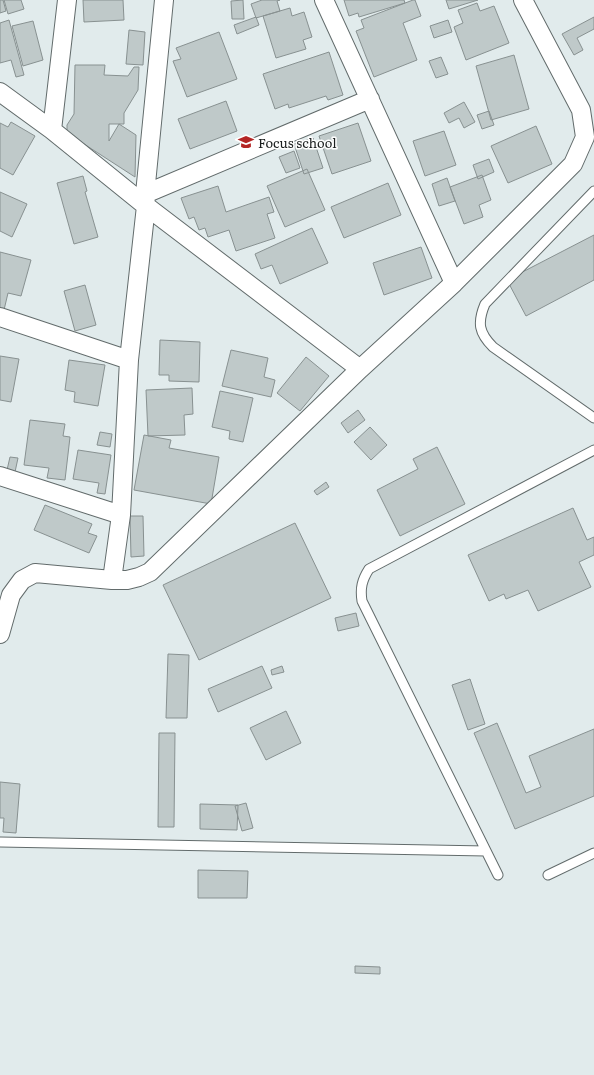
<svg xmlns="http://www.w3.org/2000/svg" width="594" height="1075" viewBox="0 0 594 1075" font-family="Literata,serif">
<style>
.building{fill:#bfc9c9;stroke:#889191}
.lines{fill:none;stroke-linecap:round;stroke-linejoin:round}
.service-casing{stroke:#626b6b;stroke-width:11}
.minor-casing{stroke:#626b6b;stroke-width:20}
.service{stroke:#fff;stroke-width:9}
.minor{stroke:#fff;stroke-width:18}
.labels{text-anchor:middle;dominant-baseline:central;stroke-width:3;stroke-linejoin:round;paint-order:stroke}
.poi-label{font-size:13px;fill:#1a1e1e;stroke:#fff;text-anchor:start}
</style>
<rect width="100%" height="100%" fill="#e1ebec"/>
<path class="building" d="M0 0H3L6 11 0 13Z
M4 0H21L24 9 8 14Z
M83 0H123L124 20 84 22Z
M243 0 244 19H232L231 1Z
M262 0H280L277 1 280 11 256 18 251 4Z
M344 0H404L405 3 359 17 358 13 349 16Z
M413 0H415L421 16 403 23 417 60 374 77 356 31 364 28 361 20Z
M446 0H478L449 9Z
M477 3 480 11 494 6 509 43 466 60 454 27 463 23 458 10Z
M290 8 292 16 304 12 312 37 303 40 306 49 276 58 263 16Z
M256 17 259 25 237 34 234 25Z
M594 17V29L577 38 583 50 574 55 562 34Z
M9 20 24 75 16 77 11 60 0 63V23Z
M448 20 452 32 434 38 430 26Z
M33 21 43 60 23 66 12 26Z
M129 30 145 32 143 65 126 64Z
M219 32 237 79 187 97 173 61 181 59 176 48Z
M329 52 343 95 328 100 326 96 289 108 288 104 275 109 263 74Z
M514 55 529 109 491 120 476 66Z
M441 57 448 74 436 78 429 61Z
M75 65H105L104 75 128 76 134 67H139L138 90 124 113V124H109V141L119 124 136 135 135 177 67 133V125L74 114Z
M226 101 237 131 190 149 178 119Z
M464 102 475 122 464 128 459 118 449 123 444 113Z
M489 111 494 125 482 129 477 115Z
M11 122 35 136 13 175 0 168V123L8 127Z
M358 123 371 161 332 174 319 136Z
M536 126 552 164 508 183 491 146Z
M444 131 456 165 425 176 413 141Z
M313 138 323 168 304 174 294 144Z
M294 151 300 168 286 173 279 157Z
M489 159 494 172 478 179 473 165Z
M307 169 325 210 285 227 267 186Z
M482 175 491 200 479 205 483 217 464 224 450 187Z
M83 176 87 191 85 192 98 237 74 244 57 183Z
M447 178 455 201 439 206 432 184Z
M388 183 401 215 344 238 331 207Z
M218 186 226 212 269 197 274 212 267 214 275 238 236 251 229 230 208 237 205 228 199 230 194 217 189 219 181 198Z
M0 192 27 204 12 237 0 231Z
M312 228 328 263 280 284 272 265 261 269 255 254Z
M594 235V280L526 316 507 280Z
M421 247 432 278 384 295 373 263Z
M0 252 31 260 21 296 8 293 4 310 0 309Z
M85 285 96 325 75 331 64 291Z
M160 340 200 342 199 382 169 381V375H159Z
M231 350 268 358 264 377 275 380 271 397 222 386Z
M0 356 19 359 11 402 0 400Z
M306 357 329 376 300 411 277 393Z
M69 360 105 365 98 406 74 402 75 392 65 390Z
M192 388 193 414 184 415 185 435 148 436 146 390Z
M220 391 253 398 243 442 229 439 230 431 212 427Z
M358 410 365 420 348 433 341 423Z
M30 420 65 424 63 436 70 437 65 480 47 478 49 468 24 465Z
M370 427 387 445 371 460 354 442Z
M100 432 112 434 110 447 97 445Z
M144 435 171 440 169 448 219 457 211 504 134 490Z
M437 447 465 504 400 536 377 490 418 469 413 459Z
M78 450 111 455 105 494 97 493 99 483 73 479Z
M10 457 18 458 15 472 7 470Z
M326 482 329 487 317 495 314 491Z
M45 505 92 524 88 533 97 536 89 553 34 530Z
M573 508 587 540 594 537V555L579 562 591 587 538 611 528 590 506 599 504 594 489 601 468 555Z
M130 516H143L144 556 131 557Z
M295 523 331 598 199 660 163 585Z
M356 613 359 626 338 631 335 618Z
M168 654 189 655 187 718H166Z
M262 666 272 688 218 712 208 689Z
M282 666 284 672 272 675 271 670Z
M470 679 485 724 468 730 452 685Z
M286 711 301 743 266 760 250 728Z
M497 723 526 793 541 787 529 756 594 729V796L515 829 474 733Z
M159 733H175L174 827H158Z
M0 782 20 784 16 833 3 832 4 818H0Z
M246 803 253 828 242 831 235 806Z
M200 804 238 805 237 830 200 829Z
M198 870 248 871 247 898H198Z
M355 966 380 967V974L355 973Z"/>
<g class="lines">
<defs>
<path id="service" d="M594 191 485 304C477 323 479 333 493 347L594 418
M0 842 486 851
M498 875 362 601C360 588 362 580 369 569L594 450
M548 875 594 853"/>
<path id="minor" d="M324 0 454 283
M0 92 52 130 146 206 360 369
M52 130 67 0
M145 194 370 99
M0 317 129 360
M0 476 121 515
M112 580 121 515 129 360 146 206 145 194 164 0
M0 634 11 595 22 580 35 573 112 580H127L139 577 150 572 360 369 454 283 573 164 585 137 581 110 523 0"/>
</defs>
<use href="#service" class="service-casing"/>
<use href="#minor" class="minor-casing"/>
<use href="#service" class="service"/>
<use href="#minor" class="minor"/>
</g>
<defs>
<symbol id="university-bare" viewBox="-9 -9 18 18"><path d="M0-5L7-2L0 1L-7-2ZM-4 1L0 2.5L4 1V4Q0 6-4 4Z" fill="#b42524" stroke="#fff" stroke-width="2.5" paint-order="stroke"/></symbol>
</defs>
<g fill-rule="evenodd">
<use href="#university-bare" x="235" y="131" width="22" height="22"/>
</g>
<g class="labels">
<g class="poi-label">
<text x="258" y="142">Focus school</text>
</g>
</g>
</svg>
